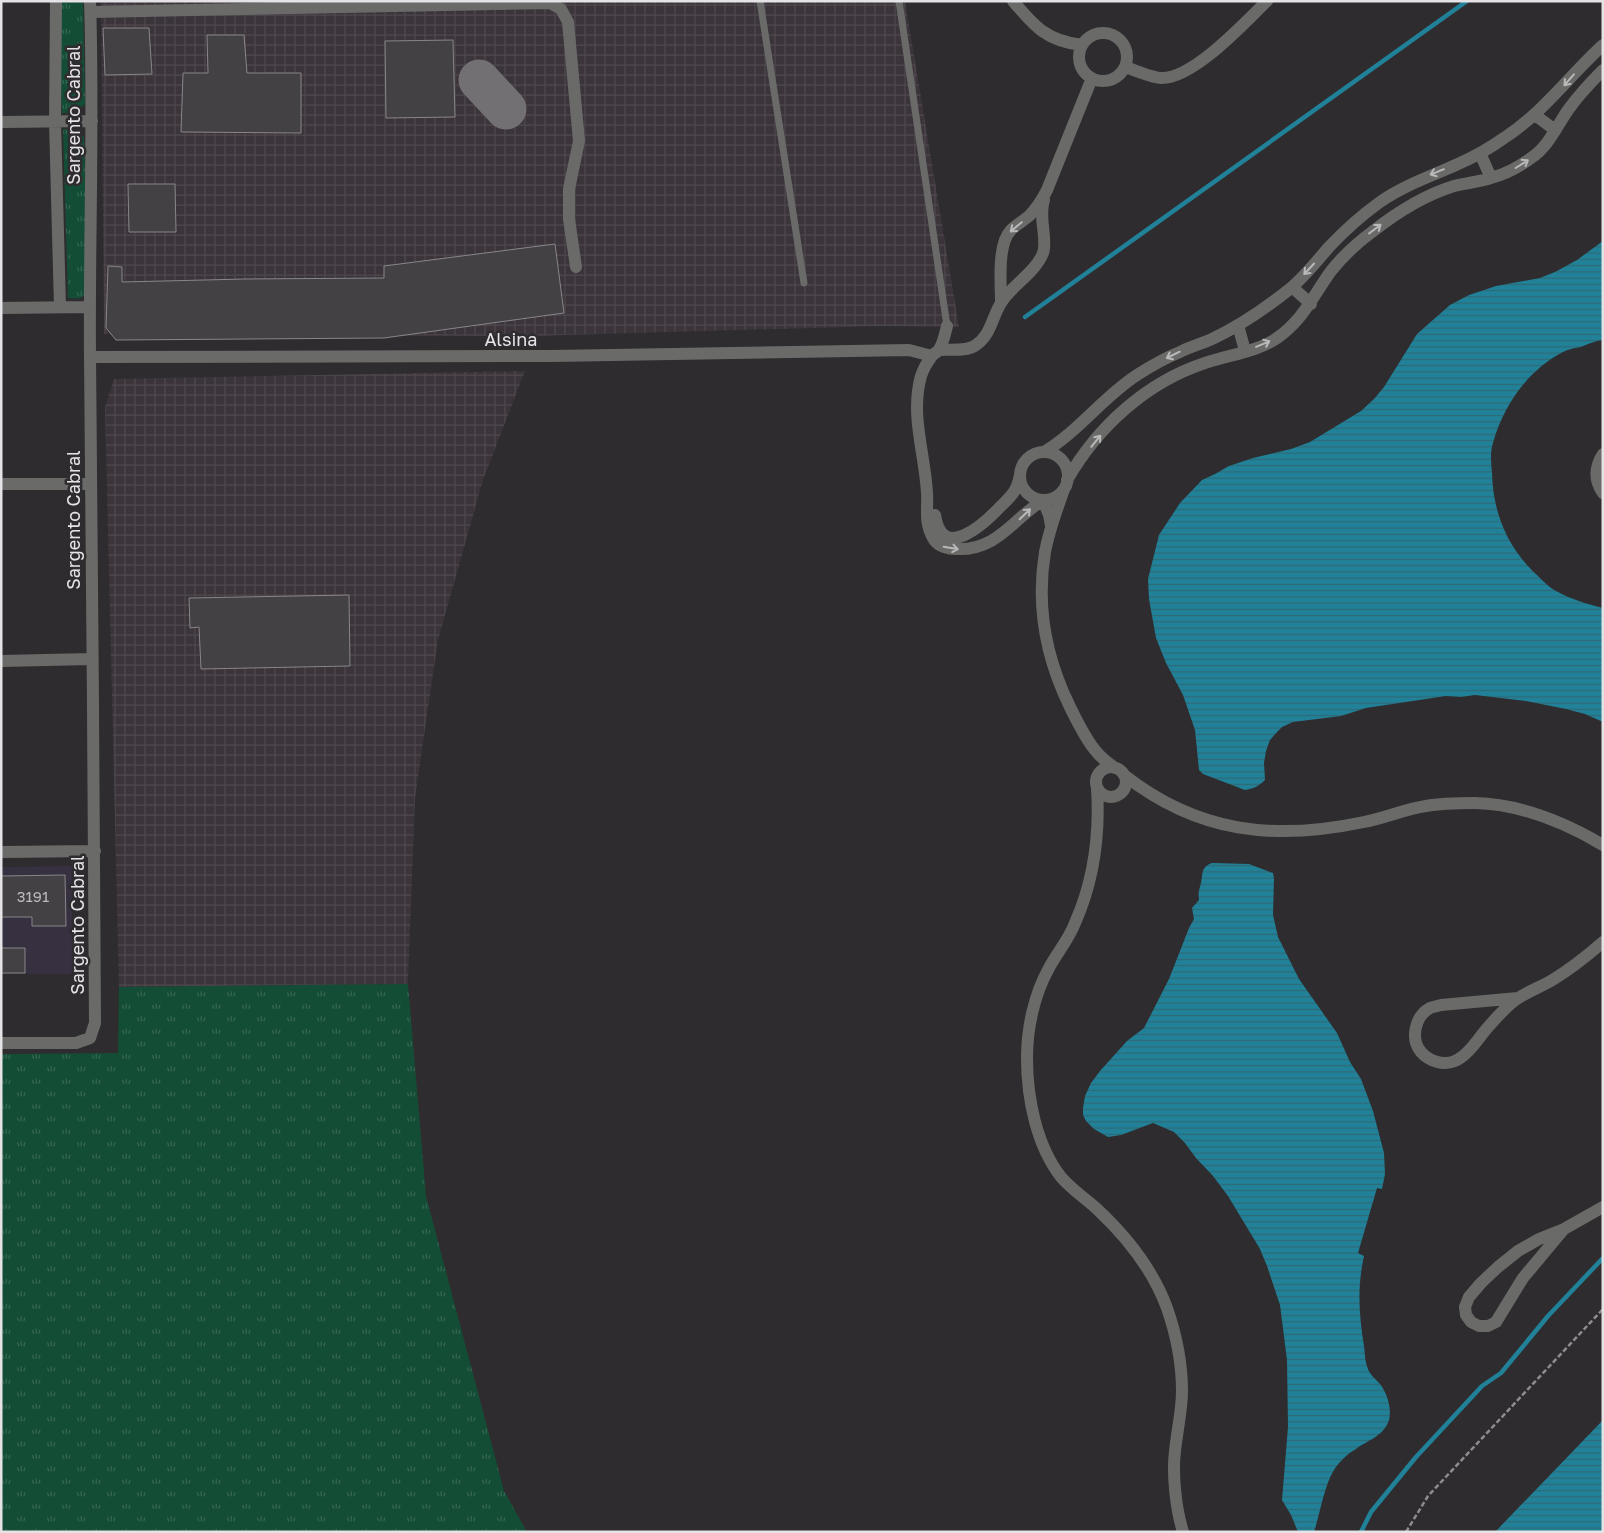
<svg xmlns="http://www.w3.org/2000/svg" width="1604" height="1533" viewBox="0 0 1604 1533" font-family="'Golos Text',sans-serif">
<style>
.industrial{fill:url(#industrial-grid)}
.education{fill:#373041}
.grass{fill:url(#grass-tufts)}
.water{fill:url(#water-rules)}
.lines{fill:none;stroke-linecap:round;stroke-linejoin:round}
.stream{stroke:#218198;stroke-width:4.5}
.taxiway{stroke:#727072;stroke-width:41}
.building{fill:#434144;stroke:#898689}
.path{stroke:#8e8c8e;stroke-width:2.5;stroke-dasharray:5 2.5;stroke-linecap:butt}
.service{stroke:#6a6b69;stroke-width:7}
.minor{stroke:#6a6b69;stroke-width:12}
.oneway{stroke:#bab9ba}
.labels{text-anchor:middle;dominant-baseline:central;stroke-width:5;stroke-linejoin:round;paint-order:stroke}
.number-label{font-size:15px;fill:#bcbabd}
.street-label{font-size:18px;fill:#e5e3e5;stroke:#2e2c2e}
</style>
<defs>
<pattern id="industrial-grid" width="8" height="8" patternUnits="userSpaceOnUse" patternTransform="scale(1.25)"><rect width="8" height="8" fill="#3b343b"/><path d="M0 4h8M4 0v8" fill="none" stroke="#4e484e"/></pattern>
<pattern id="grass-tufts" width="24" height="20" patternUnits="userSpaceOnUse" patternTransform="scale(1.25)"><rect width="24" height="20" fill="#144d36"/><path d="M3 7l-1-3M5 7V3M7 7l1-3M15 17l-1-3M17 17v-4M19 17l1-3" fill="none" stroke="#366653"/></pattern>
<pattern id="water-rules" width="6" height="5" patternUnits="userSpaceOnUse" patternTransform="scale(1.25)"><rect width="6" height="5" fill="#218198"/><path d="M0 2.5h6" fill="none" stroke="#2f6977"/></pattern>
</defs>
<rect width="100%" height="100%" fill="#2e2c2e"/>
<path class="industrial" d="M101 1H905L959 327 881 326 530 336 104 334Z
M525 371 483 480 438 640 415 798 408 984 119 987 105 407 114 379Z"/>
<path class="education" d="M72 866 73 974H1V867Z"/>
<path class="grass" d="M58 1H83L85 104C78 111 73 113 62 113Z
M63 129C72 130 78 131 84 137L88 292C82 299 77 299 68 298Z
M408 984 426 1196 504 1491 527 1532H1V1054L118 1053 119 987Z"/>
<path class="water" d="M1603 241V340C1595 341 1588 344 1581 347 1575 348 1569 349 1563 352 1528 370 1503 406 1493 443 1490 452 1491 463 1492 473 1493 514 1508 549 1539 577 1544 582 1550 588 1556 591 1570 599 1587 604 1603 608V722L1585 714 1566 709 1526 701 1475 695 1461 697 1446 696 1366 708 1341 716 1293 722 1282 727 1277 732 1270 740 1266 751 1264 763 1265 780C1259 786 1253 789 1245 790L1203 774 1199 770 1195 730 1183 695 1166 663 1156 638 1149 599 1148 579 1159 535 1180 503 1202 480 1215 474 1229 466 1253 458 1291 449 1310 442 1361 411 1374 399 1384 387 1417 334 1450 305 1469 295 1496 286 1540 278 1555 272 1577 260Z
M1212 863 1249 864 1273 873 1274 879 1273 915 1278 937 1299 979 1337 1033 1350 1062 1361 1079 1373 1111 1384 1153 1385 1174 1382 1189 1377 1188 1358 1253 1364 1256C1357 1287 1359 1315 1364 1346 1365 1354 1365 1362 1368 1369 1370 1375 1376 1379 1380 1384 1387 1393 1392 1408 1389 1420 1384 1436 1368 1440 1356 1449 1347 1454 1339 1462 1334 1470 1324 1486 1320 1514 1314 1532H1298L1291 1515 1282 1500 1288 1427 1287 1360 1280 1305 1267 1266 1260 1249 1228 1196 1213 1176 1196 1158 1185 1143 1174 1132 1153 1123 1121 1135 1108 1137 1094 1129 1086 1121 1083 1115V1108L1085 1096 1091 1083 1100 1071 1127 1041 1144 1028 1169 979 1189 928 1194 919 1192 908 1199 900C1198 893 1199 890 1201 883 1203 873 1201 867 1212 863Z
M1603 1420V1532H1495Z"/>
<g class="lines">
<path class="stream" d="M1025 317 1467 1
M1361 1532 1371 1512 1416 1457 1482 1386 1501 1373 1548 1316 1603 1258"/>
<path class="taxiway" d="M479 80 506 109"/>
</g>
<path class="building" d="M103 28H149L152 74 105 75Z
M207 35H244L247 73H301V133L181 132 183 73H208Z
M453 40 455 117 386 118 385 41Z
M128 184H175L176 232H129Z
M555 244 564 313 384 338 116 340 106 328 108 266 122 267V282L245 279 384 278V266Z
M349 595 350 666 201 669 199 627 190 628 189 598Z
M65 875 66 926H32V917H1V876Z
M1 948H25V973H1Z"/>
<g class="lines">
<path class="path" d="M1406 1532 1428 1496 1603 1309"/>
<path class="service" d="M760 1 804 283
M899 1 947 326"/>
<path class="minor" d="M56 1 55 122 60 307
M1013 1C1035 27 1047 41 1082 45
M91 12 550 3 561 9 568 22 579 141 569 189V219L576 267
M1079 57a24 24 0 1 1 48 0a24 24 0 1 1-48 0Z
M1125 67C1135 70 1152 78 1162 78 1194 78 1244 23 1267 1
M1535 115 1555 130
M1 122 92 121
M1480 153 1491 178
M1292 287 1311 304
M1001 302C1001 284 997 244 1011 230 1016 225 1023 221 1029 216 1037 208 1042 200 1047 190L1092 78
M1 308 89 307
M1238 325 1245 351
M947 326C945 334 943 345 938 351 936 353 933 354 932 356 928 361 923 370 921 376 910 415 925 454 927 493 928 510 924 522 933 538 937 546 947 549 956 549 997 551 1013 519 1043 500L1049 515 1051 526
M939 350C950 349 967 352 976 345 991 335 992 317 1001 303 1011 286 1036 272 1043 253 1048 239 1038 218 1044 200
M90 357 551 356 909 350 932 356
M1044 452C1079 431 1103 397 1137 375 1151 366 1165 358 1180 352 1190 347 1201 344 1212 339 1240 326 1266 308 1291 288 1305 276 1317 261 1329 247 1345 230 1362 215 1380 202 1404 185 1432 176 1458 164 1474 157 1490 148 1504 138 1543 113 1569 76 1603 45
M1020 476a24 24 0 1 1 48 0a24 24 0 1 1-48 0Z
M1603 454C1594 468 1594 480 1603 493
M1067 480C1098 426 1147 382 1205 363 1228 355 1257 352 1277 338 1303 320 1313 296 1331 271 1343 256 1357 243 1372 232 1396 213 1425 195 1454 186 1466 183 1479 182 1491 178 1506 174 1519 167 1531 158 1548 147 1557 126 1568 110 1578 96 1590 83 1603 70
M1 484H91
M1064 489C1057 510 1049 530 1045 552 1036 606 1046 658 1070 707 1077 721 1085 738 1095 750 1100 757 1108 763 1115 768
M935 515C942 562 983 525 1000 507 1005 502 1012 496 1015 490 1018 485 1019 480 1020 475
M1 661 91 659
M1096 782a15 15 0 1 1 30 0a15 15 0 1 1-30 0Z
M1124 775C1198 833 1274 841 1364 822 1385 818 1405 809 1426 806 1442 803 1459 803 1475 803 1521 804 1564 822 1603 845
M1097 788C1100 835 1094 880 1075 923 1069 939 1057 953 1049 968 1034 995 1027 1028 1027 1058 1027 1097 1036 1145 1061 1177 1070 1188 1086 1199 1097 1209 1126 1236 1153 1270 1167 1308 1176 1334 1182 1363 1182 1391 1182 1411 1177 1431 1175 1451 1172 1475 1176 1509 1183 1532
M1 852 95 851
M1518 998 1441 1005C1437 1006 1433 1007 1430 1008 1415 1016 1410 1039 1421 1052 1429 1061 1443 1066 1455 1061 1469 1055 1479 1037 1489 1026 1498 1016 1509 1003 1520 997 1531 990 1543 986 1554 979 1572 968 1587 956 1603 942
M1 1043H76L90 1038 95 1023C95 800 91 578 90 355 89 237 94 119 90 1
M1564 1229 1523 1278 1496 1322 1488 1326H1479L1471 1322 1466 1315 1465 1307 1469 1297 1481 1283 1498 1267 1518 1251 1539 1239 1564 1229 1603 1207"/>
</g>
<defs><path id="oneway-shaft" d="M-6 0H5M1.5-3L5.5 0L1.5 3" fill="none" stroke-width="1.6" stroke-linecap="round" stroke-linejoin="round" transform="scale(1.25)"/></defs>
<g class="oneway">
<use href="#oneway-shaft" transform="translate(1569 80) rotate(131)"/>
<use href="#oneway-shaft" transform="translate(1522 164) rotate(-32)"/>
<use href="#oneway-shaft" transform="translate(1437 172) rotate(158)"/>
<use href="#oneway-shaft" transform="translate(1016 227) rotate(140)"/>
<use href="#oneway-shaft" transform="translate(1375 229) rotate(-37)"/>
<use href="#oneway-shaft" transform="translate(1309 269) rotate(133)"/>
<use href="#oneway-shaft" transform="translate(1263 344) rotate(-23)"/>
<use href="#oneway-shaft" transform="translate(1173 355) rotate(154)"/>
<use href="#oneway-shaft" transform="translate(1096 441) rotate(-51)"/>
<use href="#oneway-shaft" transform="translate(1025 514) rotate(-44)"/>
<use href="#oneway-shaft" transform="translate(951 548) rotate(10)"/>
</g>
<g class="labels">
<g class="number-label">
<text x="33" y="896">3191</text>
</g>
<g class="street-label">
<text transform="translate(73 115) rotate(-90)">Sargento Cabral</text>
<text x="511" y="339">Alsina</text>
<text transform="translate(73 520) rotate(-90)">Sargento Cabral</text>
<text transform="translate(77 925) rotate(-90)">Sargento Cabral</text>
</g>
</g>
<rect width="1604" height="1533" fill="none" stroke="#e5e3e5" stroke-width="5"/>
</svg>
